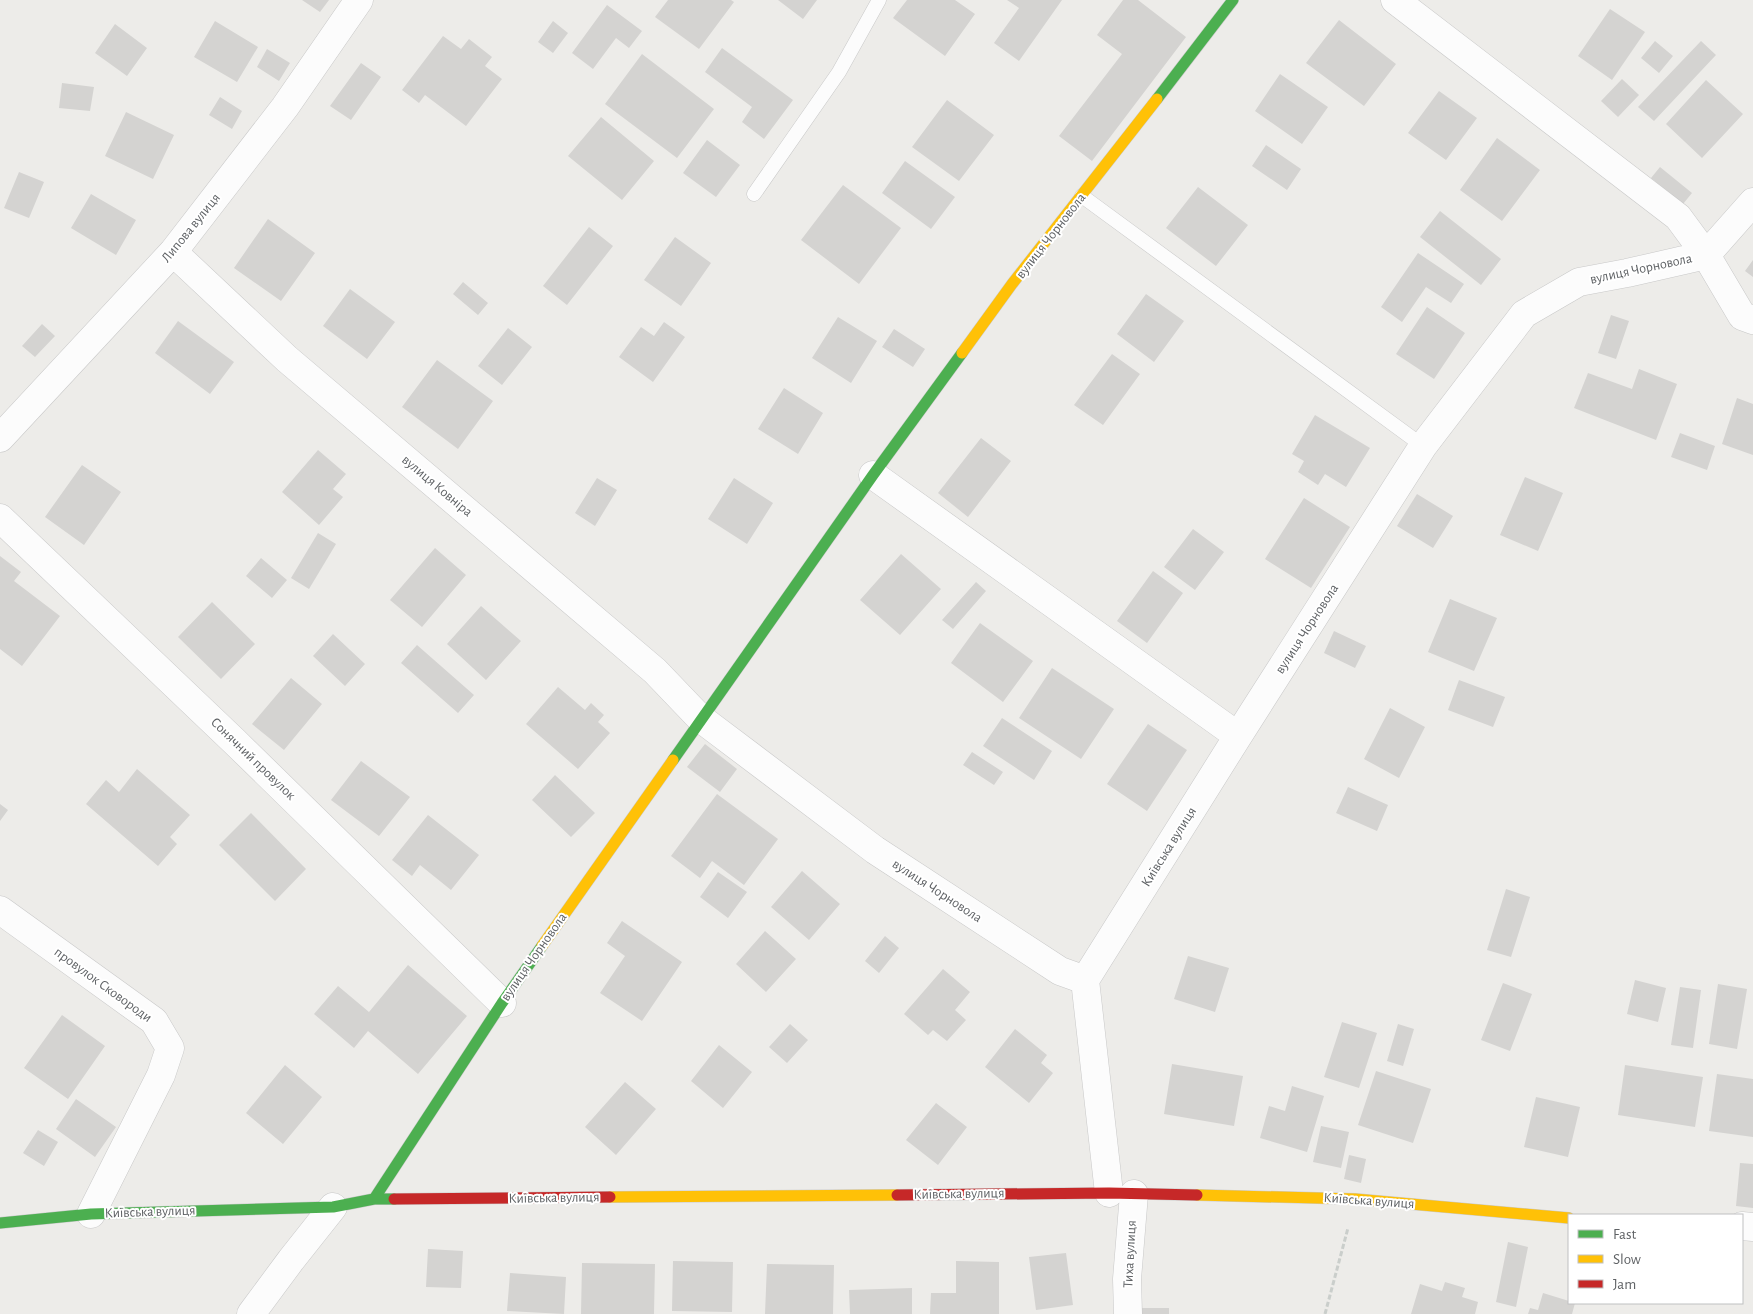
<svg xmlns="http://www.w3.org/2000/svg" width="1753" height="1314" viewBox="0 0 1753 1314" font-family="'Alegreya Sans',sans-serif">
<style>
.building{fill:#d4d3d1}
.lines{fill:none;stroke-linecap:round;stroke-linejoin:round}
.lane-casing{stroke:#c8c8c8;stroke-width:15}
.street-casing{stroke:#c8c8c8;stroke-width:29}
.fast-casing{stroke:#cacaca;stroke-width:12}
.slow-casing{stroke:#cacaca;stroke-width:12}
.jam-casing{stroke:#cacaca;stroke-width:12}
.path{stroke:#cacecb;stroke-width:3;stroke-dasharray:5 2.5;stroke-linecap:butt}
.lane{stroke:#fcfcfc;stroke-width:14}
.street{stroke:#fcfcfc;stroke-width:28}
.fast{stroke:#4caf50;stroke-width:11}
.slow{stroke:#ffc107;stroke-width:11}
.jam{stroke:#c62828;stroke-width:11}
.labels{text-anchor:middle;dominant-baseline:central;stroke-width:4;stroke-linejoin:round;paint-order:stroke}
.street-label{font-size:14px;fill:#5f6265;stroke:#fff}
</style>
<rect width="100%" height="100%" fill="#edece9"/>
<path class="building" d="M302 0H329L320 12Z
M668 0H731L734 2 699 49 655 17Z
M778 0H817L803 19Z
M907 0H955L975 14 945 56 893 18Z
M1007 0H1062L1019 61 994 43 1019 8Z
M1123 0H1138L1186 37 1092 161 1059 136 1122 54 1097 35Z
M607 5 642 31 629 48 616 38 593 69 572 53Z
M1610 9 1645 32 1612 80 1578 56Z
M1339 20 1396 64 1364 106 1306 63Z
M215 21 258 47 237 82 194 57Z
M553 21 568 33 553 53 538 42Z
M115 24 147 48 127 76 95 53Z
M443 36 461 49 469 39 492 57 485 66 502 79 466 126 425 95 419 103 402 90Z
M1655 41 1673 56 1659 73 1641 58Z
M1701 41 1716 55 1654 121 1638 107Z
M722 48 793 100 764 139 742 122 752 107 705 72Z
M267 49 290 63 279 81 257 67Z
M642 54 714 109 677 158 605 104Z
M361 63 381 77 351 120 330 106Z
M1280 74 1328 107 1302 144 1255 111Z
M1622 79 1639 95 1618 117 1601 101Z
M1706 80 1743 114 1702 158 1666 124Z
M62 83 94 87 90 111 59 108Z
M1439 91 1477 118 1446 160 1408 133Z
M220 97 242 111 232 129 209 115Z
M947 100 994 135 959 181 912 147Z
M126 112 174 135 153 179 105 156Z
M601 117 654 161 622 200 568 156Z
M1497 138 1540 170 1502 221 1460 190Z
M707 140 740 165 716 197 683 173Z
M1266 145 1301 169 1287 190 1252 166Z
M905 161 955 197 931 229 882 193Z
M1660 167 1692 193 1683 204 1651 178Z
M19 172 44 182 29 218 4 208Z
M843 185 901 228 859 284 801 240Z
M1198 187 1248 225 1216 266 1166 228Z
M91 194 136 220 116 255 71 228Z
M1440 211 1501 259 1481 285 1420 237Z
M268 219 315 253 281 301 234 268Z
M589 227 613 246 567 305 543 286Z
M675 237 711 263 681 306 644 280Z
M1418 253 1464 284 1451 303 1426 287 1402 322 1381 307Z
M1753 260V277L1745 271Z
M463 282 488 303 478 315 453 294Z
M350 289 395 322 367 359 323 326Z
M1146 294 1184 321 1154 362 1117 334Z
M1427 307 1465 333 1434 379 1396 354Z
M1611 315 1629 321 1616 359 1598 353Z
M838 317 877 341 851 383 812 358Z
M178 321 234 362 210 394 155 353Z
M664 322 685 337 653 382 619 357 641 327 654 336Z
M42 324 55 336 35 357 22 346Z
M508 328 532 347 502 385 478 366Z
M894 329 925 349 913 367 882 347Z
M1112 354 1140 374 1103 425 1074 405Z
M437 360 493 401 458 449 402 407Z
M1639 369 1677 384 1656 440 1574 408 1588 373 1632 389Z
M784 388 823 413 798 454 758 429Z
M1737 398 1753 404V455L1722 444Z
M1315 415 1370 448 1346 487 1325 474 1318 485 1298 472 1304 461 1292 454Z
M1680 433 1715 446 1707 470 1671 457Z
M981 438 1011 461 968 517 938 493Z
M318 450 346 474 333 489 343 497 319 525 282 492Z
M82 465 121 492 84 545 45 517Z
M1525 477 1563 493 1538 551 1500 535Z
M597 478 617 490 595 526 575 513Z
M734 478 773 503 747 544 708 519Z
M1417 494 1453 516 1433 548 1397 526Z
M1304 498 1350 527 1311 588 1265 559Z
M1193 529 1224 552 1195 590 1164 567Z
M318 533 336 544 309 589 291 578Z
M435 548 466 575 422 627 390 600Z
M901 554 941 589 900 635 860 600Z
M0 556 21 572 14 581 60 616 22 666 0 649Z
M261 558 287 580 272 598 246 576Z
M1153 571 1183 593 1147 643 1117 621Z
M976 582 986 591 953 629 942 620Z
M1450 599 1497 618 1474 671 1428 652Z
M212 602 255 644 221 679 178 637Z
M481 606 521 641 486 680 447 644Z
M980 623 1033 661 1003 702 951 663Z
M1334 631 1366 646 1355 668 1324 653Z
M333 634 365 664 345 686 313 656Z
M417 645 474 695 458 713 401 663Z
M1052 668 1114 709 1081 759 1019 718Z
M291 678 322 704 284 750 252 724Z
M1459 680 1505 697 1493 727 1448 710Z
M558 687 585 710 591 703 604 715 598 722 610 733 578 769 526 724Z
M1390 708 1425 727 1399 778 1364 759Z
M1002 718 1052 751 1034 780 983 746Z
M1148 724 1187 750 1147 811 1107 784Z
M705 744 737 769 720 792 687 767Z
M972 752 1003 772 994 785 963 765Z
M361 761 410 797 379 836 331 800Z
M137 769 190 815 170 837 177 844 158 866 86 804 106 780 119 792Z
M555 775 595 813 571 837 532 800Z
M1348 787 1388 805 1377 831 1336 813Z
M717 794 778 839 744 885 712 861 700 878 671 856Z
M0 804 8 810 0 821Z
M251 813 306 869 275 901 219 845Z
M428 815 479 855 451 890 420 865 412 876 392 860Z
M802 871 840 904 809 940 771 907Z
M718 872 747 892 728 918 700 897Z
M1506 889 1530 897 1511 957 1487 950Z
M622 921 682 962 642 1021 600 993 625 956 607 943Z
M765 931 796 959 766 992 736 964Z
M885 936 899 948 879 973 865 961Z
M1188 956 1229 968 1215 1012 1174 999Z
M408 965 467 1016 418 1074 368 1031 354 1048 314 1014 338 986 369 1012Z
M943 969 970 992 955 1010 966 1020 947 1041 933 1030 928 1035 904 1014Z
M1635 980 1666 988 1658 1022 1627 1014Z
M1503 983 1532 994 1510 1051 1481 1040Z
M1718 984 1747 989 1737 1049 1709 1044Z
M1680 987 1701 990 1693 1048 1671 1045Z
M62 1015 105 1046 68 1099 24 1068Z
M1342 1022 1377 1033 1359 1088 1324 1077Z
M790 1024 808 1040 787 1063 769 1047Z
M1398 1024 1414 1029 1403 1066 1387 1061Z
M1015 1029 1047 1055 1041 1063 1053 1073 1029 1103 985 1067Z
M719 1045 752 1072 723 1108 691 1081Z
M1172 1064 1243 1076 1234 1126 1164 1114Z
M285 1065 322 1097 283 1144 246 1113Z
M1625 1065 1703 1077 1695 1127 1618 1115Z
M1376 1071 1431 1089 1413 1143 1358 1125Z
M1717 1074 1753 1079V1137L1709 1131Z
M625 1082 656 1109 616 1155 585 1127Z
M1292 1086 1324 1096 1307 1152 1260 1138 1269 1106 1285 1111Z
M1536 1097 1580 1107 1568 1157 1524 1147Z
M76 1099 116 1127 95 1157 56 1129Z
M936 1103 967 1127 938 1165 906 1140Z
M1321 1126 1349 1132 1341 1168 1313 1162Z
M38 1130 58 1142 44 1166 23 1153Z
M1349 1155 1366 1159 1361 1183 1344 1179Z
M1740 1163 1753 1164V1208L1736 1206Z
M1508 1242 1528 1247 1516 1307 1496 1302Z
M428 1249 463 1251 461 1288 426 1287Z
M1066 1253 1073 1305 1036 1310 1029 1257Z
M673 1261 733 1262 732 1312 672 1311Z
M956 1261 999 1262V1314H930L931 1293H956Z
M582 1263 655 1264 654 1314H581Z
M767 1264 834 1265 833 1314H765Z
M510 1273 566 1277 564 1314 507 1311Z
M1445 1282 1465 1288 1462 1297 1478 1302 1475 1314H1411L1420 1284 1442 1291Z
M912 1288V1314H850L849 1290Z
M1543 1293 1569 1301V1303H1575L1572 1314H1528L1530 1308 1538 1310Z
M1141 1308H1169V1314H1141Z"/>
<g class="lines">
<defs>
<path id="lane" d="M754 194 839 72 879 0
M1082 196 1423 446"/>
<path id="street" d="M1395 0 1678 217 1706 255 1742 316 1753 320
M173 252 287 359 655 671 700 718 875 850 1060 971 1085 980
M0 438 173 252 285 107 359 0
M873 475 1238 736
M0 518 235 742 502 1003
M0 910 154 1021 170 1048 161 1075 91 1214
M1109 1193 1085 980 1238 736 1423 446 1524 314 1579 282 1627 273 1706 255 1753 202
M1742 1226 1753 1227
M251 1314 291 1260 333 1207
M1128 1314 1127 1279 1134 1194"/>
<path id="fast" d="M1157 99 1233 0
M673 760 873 475 962 353
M374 1199 502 1003 542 946
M0 1223 91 1214 333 1207 374 1199H394"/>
<path id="slow" d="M962 353 1012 284 1157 99
M542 946 673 760
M1197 1195 1355 1199 1569 1218
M610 1197 897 1195"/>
<path id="jam" d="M897 1195 1109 1193 1197 1195
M394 1199 610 1197"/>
</defs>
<use href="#lane" class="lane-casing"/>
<use href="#street" class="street-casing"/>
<use href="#fast" class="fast-casing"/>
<use href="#slow" class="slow-casing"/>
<use href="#jam" class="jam-casing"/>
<path class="path" d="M1325 1314 1348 1228"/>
<use href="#lane" class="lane"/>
<use href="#street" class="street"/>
<use href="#fast" class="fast"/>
<use href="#slow" class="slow"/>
<use href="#jam" class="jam"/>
</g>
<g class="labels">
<g class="street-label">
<text transform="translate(191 228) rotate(-51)">Липова вулиця</text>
<text transform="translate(1051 236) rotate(-52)">вулиця Чорновола</text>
<text transform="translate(1641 269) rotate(-12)">вулиця Чорновола</text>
<text transform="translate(437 486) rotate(40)">вулиця Ковніра</text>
<text transform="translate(1307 629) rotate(-57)">вулиця Чорновола</text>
<text transform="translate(253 759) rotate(44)">Сонячний провулок</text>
<text transform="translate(1169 847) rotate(-58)">Київська вулиця</text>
<text transform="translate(937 891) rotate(33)">вулиця Чорновола</text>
<text transform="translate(534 957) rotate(-55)">вулиця Чорновола</text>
<text transform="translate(103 985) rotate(36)">провулок Сковороди</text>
<text transform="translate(959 1194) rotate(-1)">Київська вулиця</text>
<text transform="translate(554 1198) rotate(-1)">Київська вулиця</text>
<text transform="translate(1369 1201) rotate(4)">Київська вулиця</text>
<text transform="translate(150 1212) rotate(-2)">Київська вулиця</text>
<text transform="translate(1130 1254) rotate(-87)">Тиха вулиця</text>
</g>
</g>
<rect x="1568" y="1214" width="175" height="90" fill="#ffffff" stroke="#bfc0c1"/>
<rect x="1578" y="1230" width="25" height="8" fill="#4caf50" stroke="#bfc0c1"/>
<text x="1613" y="1239" font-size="15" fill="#5f6265">Fast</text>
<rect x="1578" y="1255" width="25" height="8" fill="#ffc107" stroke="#bfc0c1"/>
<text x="1613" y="1264" font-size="15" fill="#5f6265">Slow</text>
<rect x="1578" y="1280" width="25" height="8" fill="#c62828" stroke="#bfc0c1"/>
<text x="1613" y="1289" font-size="15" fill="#5f6265">Jam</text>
</svg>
